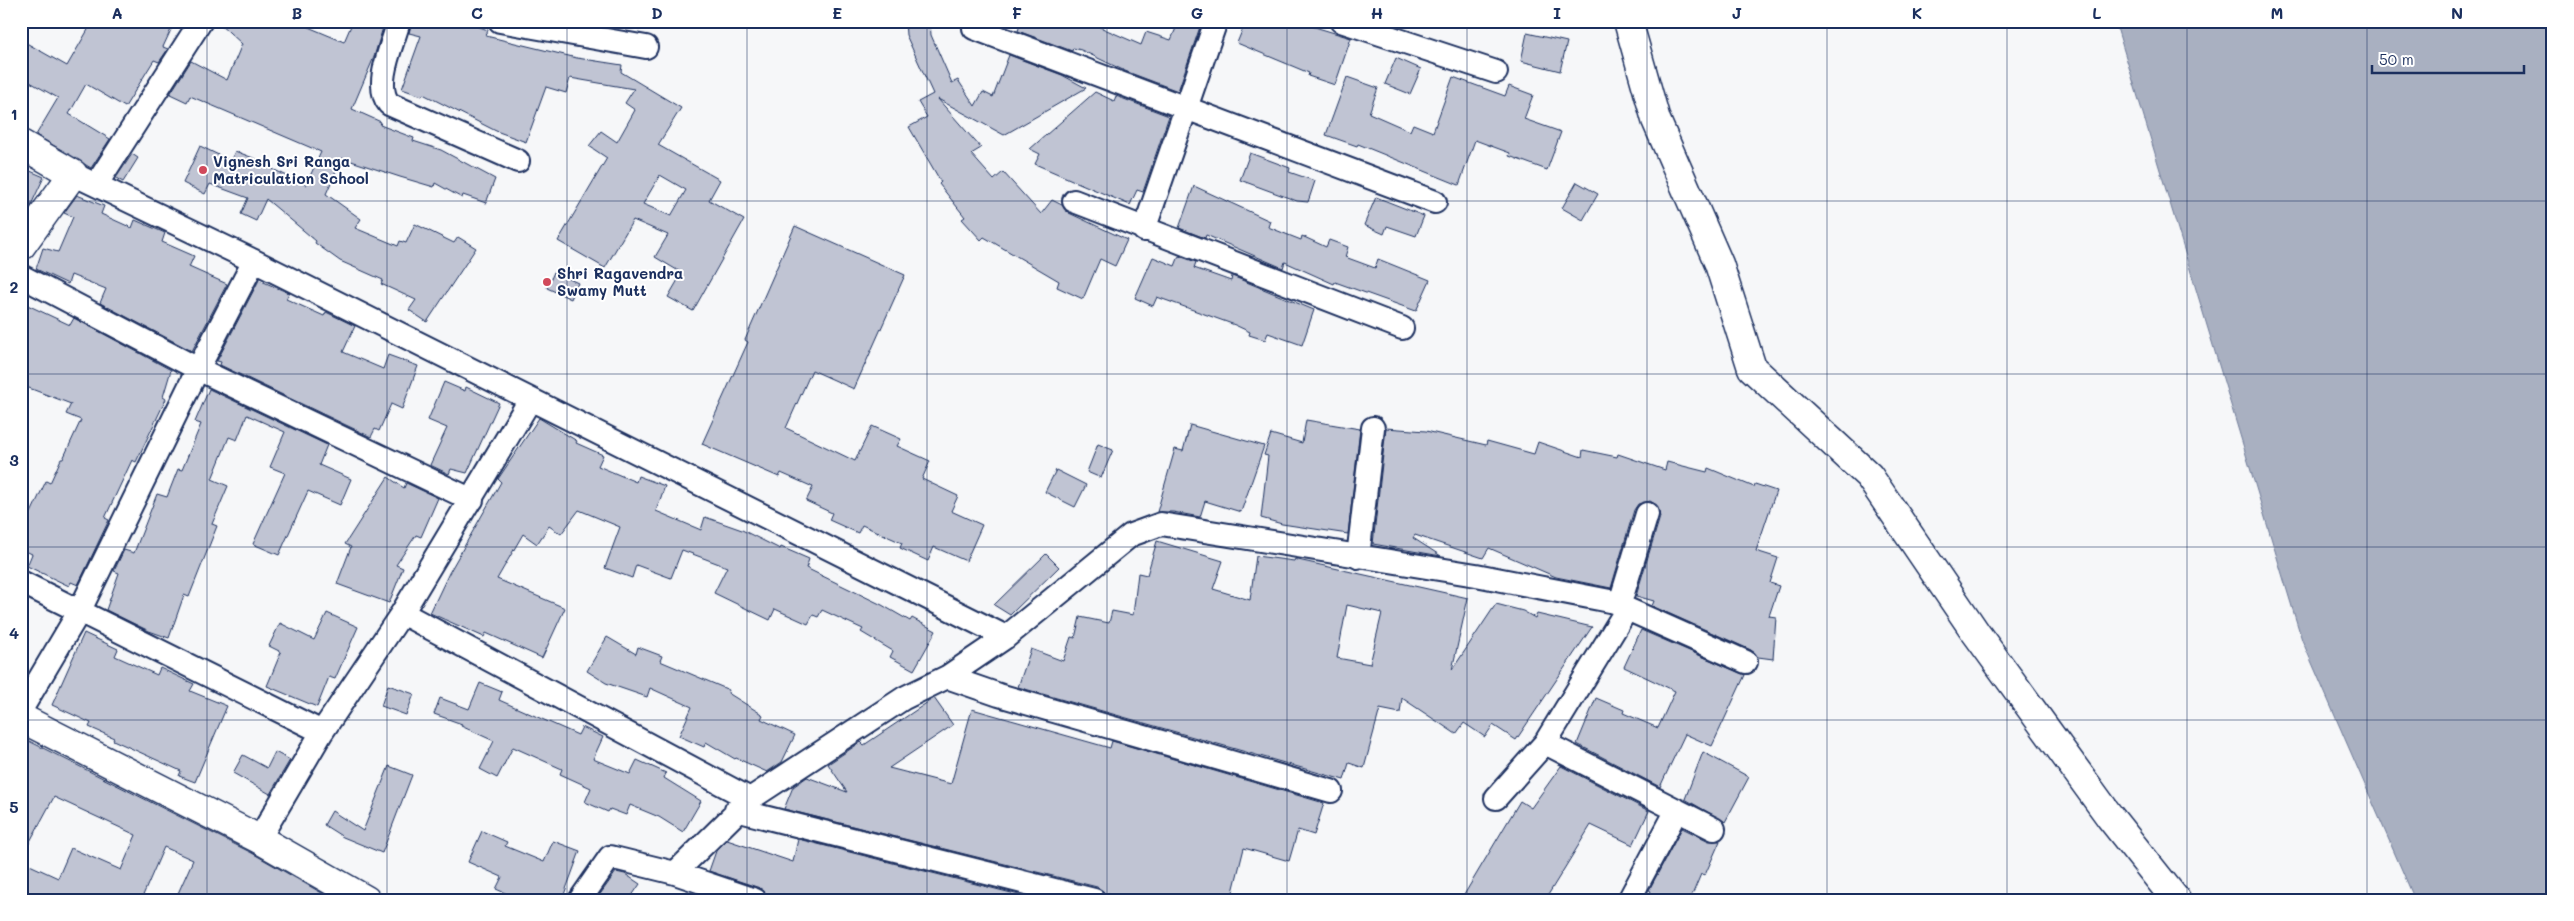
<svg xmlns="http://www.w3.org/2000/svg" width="2574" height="921" viewBox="0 0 2574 921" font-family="Mali,sans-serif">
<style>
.water{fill:#a9b0c1;stroke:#707c99}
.building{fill:#c0c4d3;stroke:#1b2f5e;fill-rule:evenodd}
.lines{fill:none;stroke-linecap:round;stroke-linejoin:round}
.minor-casing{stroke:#1b2f5e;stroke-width:26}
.tertiary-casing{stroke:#1b2f5e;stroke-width:31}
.secondary-casing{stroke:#1b2f5e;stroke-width:31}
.minor{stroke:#fff;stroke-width:22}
.tertiary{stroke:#fff;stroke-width:28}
.secondary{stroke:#fff;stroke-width:28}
.grid{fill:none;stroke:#1b2f5e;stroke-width:1;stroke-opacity:0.55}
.poi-dot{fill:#d1495b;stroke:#fff;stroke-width:2}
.labels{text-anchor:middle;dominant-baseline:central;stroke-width:4;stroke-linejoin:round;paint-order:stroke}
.poi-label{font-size:15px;font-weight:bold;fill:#1b2f5e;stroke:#fff;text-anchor:start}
.neatline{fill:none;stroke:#1b2f5e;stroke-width:2}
.grid-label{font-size:16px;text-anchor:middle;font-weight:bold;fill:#1b2f5e}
</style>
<rect width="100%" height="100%" fill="#f6f7f9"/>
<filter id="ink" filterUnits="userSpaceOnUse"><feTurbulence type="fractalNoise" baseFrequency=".02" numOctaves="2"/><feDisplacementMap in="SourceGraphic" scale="10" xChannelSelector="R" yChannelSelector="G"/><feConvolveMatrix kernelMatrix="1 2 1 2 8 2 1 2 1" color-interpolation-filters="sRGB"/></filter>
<g filter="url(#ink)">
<path class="water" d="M2115 21H2553V900H2415L2302 640Z"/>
<path class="building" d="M93 21H175L163 47 168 49 159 62 154 60 125 107 86 84 69 114 110 139 91 168 36 135 58 98 21 77V40L67 66Z
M217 21H294L344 42 353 21H385L374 57 352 109 381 122 380 125 414 138 413 141 441 150 495 179 486 203 463 195 462 198 435 183 434 187 400 177 342 158 326 194 361 219 355 228 398 246 400 241 406 243 415 224 454 243 458 237 476 248 427 322 409 310 416 300 381 284 383 280 340 261 315 243 316 241 266 199 256 221 241 214 248 198 210 184 205 194 183 183 200 146 231 161 235 151 261 161 260 163 306 185 321 152 190 96 187 102 170 94 191 61 227 80 242 44Z
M412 21H447L460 24 463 21 488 30 486 36 577 58 622 65 621 72 681 108 658 145 720 180 709 200 744 220 693 311 668 297 682 273 655 257 668 235 633 220 605 268 558 241 607 158 589 146 601 131 617 142 635 110 625 103 634 89 570 78 566 93 546 87 526 142 496 131 423 94 422 96 402 89 421 36 409 33ZM660 175 686 190 671 216 643 204Z
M905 21H930L931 35 952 83 958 80 975 106 983 92 993 97 1009 55 1062 75 1086 88 1004 135 938 99 981 148 971 154 994 180 1003 172 1041 214 1052 200 1062 205 1069 213 1127 240 1115 266 1100 259 1083 299 1057 287 1059 281 984 237 981 240 962 219 965 217 939 184 941 182 909 127 927 117 918 102 933 94 906 35Z
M1021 21H1086L1141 45 1146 32 1171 40 1179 21H1202L1178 91 1125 71 1081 50 1073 48 1072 51 1018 31Z
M1246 21H1295L1351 38 1335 85 1308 76 1309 73 1237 43Z
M1527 33 1567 42 1560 71 1521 61Z
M1396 58 1421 69 1410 94 1385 84Z
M1347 77 1378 88 1369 113 1410 131 1413 124 1433 132 1453 77 1505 96 1509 86 1533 95 1524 119 1561 132 1547 170 1509 156 1510 153 1475 140 1459 185 1358 144 1357 146 1326 135Z
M1095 92 1114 101 1116 96 1169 116 1143 192 1137 190 1130 205 1035 164 1040 154 1030 149Z
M1250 153 1290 168 1289 172 1315 181 1308 202 1297 201 1240 180Z
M132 154 138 158 123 182 116 178Z
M21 167 44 177 30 207 21 219Z
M1577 182 1598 194 1583 220 1562 208Z
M1194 186 1270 221 1268 227 1301 240 1302 236 1326 247 1329 240 1348 247 1345 257 1375 268 1378 259 1430 280 1416 311 1335 282 1334 284 1285 262 1283 268 1206 235 1205 238 1179 228Z
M77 195 104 206 101 214 132 228 135 220 165 233 162 242 194 256 189 267 227 284 192 351 100 303 106 289 71 275 68 284 36 269 43 248 58 252 73 217 64 213Z
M1376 197 1424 216 1416 236 1387 226 1384 234 1364 225Z
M795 226 905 275 854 389 812 370 786 428 855 461 872 426 901 439 897 446 930 461 922 479 958 496 951 511 982 525 966 561 934 547 928 561 900 548 902 543 862 525 858 533 829 520 832 513 806 501 813 487 781 473 779 477 702 444 748 342 745 340Z
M1179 256 1196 262 1194 268 1231 281 1232 276 1314 310 1302 345 1268 333 1265 340 1249 335 1250 332 1235 325 1157 297 1153 306 1135 298 1153 257 1175 266Z
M554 272 578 283 571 299 547 288Z
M259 280 289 293 286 299 324 316 326 312 355 326 343 352 383 369 388 355 418 366 402 409 391 404 379 431 375 429 371 437 220 365 221 362 217 361Z
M21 302 70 325 74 318 171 370 163 397 166 399 136 462 132 460 105 518 109 520 78 585 71 582 69 586 27 566 32 554 21 549V509L31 513 46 481 50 483 61 459H63L81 420 66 414 71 404 21 385Z
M444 382 465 391 466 387 499 403 467 473 451 469 449 474 430 465 447 428 428 420Z
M209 389 327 445 319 465 351 479 340 505 308 491 279 555 253 544 285 473 270 467 285 432 247 415 237 440 229 437 212 479 228 486 212 524 217 526 189 597 184 595 169 638 149 631 106 610 119 573 114 571 124 550 134 553 157 494 167 497 178 469 182 470 201 424 195 422Z
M539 418 577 441 576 443 603 455 598 466 636 482 638 476 665 486 656 511 701 530 705 517 742 530 780 549 781 547 809 559 806 568 882 605 910 621 912 618 936 631 914 670 890 657 893 651 861 632 863 629 822 610 818 617 813 615 808 624 775 609 770 620 714 593 727 567 682 550 671 578 636 565 632 578 605 568 620 527 579 510 561 534 549 526 537 544 523 534 497 579 565 608 542 658 486 633 484 637 430 613 449 573 501 482 498 479Z
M1306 420 1360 429 1348 534 1282 524 1261 518 1268 456 1264 455 1271 434 1302 443Z
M1190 425 1264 446 1241 512 1205 501 1200 517 1173 512H1157L1175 449 1183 451Z
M1386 428 1426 431 1486 445 1487 441 1534 454 1538 442 1582 457 1583 450 1617 457 1618 454 1665 470 1667 462 1707 472 1708 468 1754 487 1755 484 1776 491 1756 551 1778 558 1770 583 1779 586 1769 616 1776 617 1773 659 1758 657 1751 650 1652 606 1654 601 1636 596 1660 517 1657 505 1650 501 1638 504 1634 510 1611 588 1556 577 1489 548 1483 558 1415 535 1413 538 1441 556 1373 544Z
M1098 444 1113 450 1101 478 1087 472Z
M1056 470 1086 485 1075 507 1045 492Z
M388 477 404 488 406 483 438 498 421 537 416 535 396 565 403 568 389 603 337 584 351 547 345 544Z
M1157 541 1223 561 1213 589 1250 600 1256 556 1294 561 1295 559 1298 560 1468 598 1452 670 1496 604 1523 611 1535 618 1537 614 1592 627 1516 740 1493 725 1485 737 1464 723 1456 734 1402 698 1400 713 1380 709 1364 768 1349 763 1344 780 1018 687 1031 649 1063 661 1071 637 1075 638 1080 617 1109 623 1112 611 1133 615 1138 573 1147 575ZM1347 605 1382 613 1370 664 1337 658Z
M1046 554 1059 567 1010 615 994 605Z
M327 613 358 627 335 679 329 677 317 707 267 686 281 652 269 646 280 623 314 640Z
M1641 630 1745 675 1712 746 1685 734 1660 787 1577 744 1596 698 1624 710 1623 713 1658 728 1675 691 1624 667Z
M84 633 118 649 115 656 157 675 160 668 194 684 190 691 227 706 195 782 179 776 181 771 113 740 114 738 89 727 91 723 52 705Z
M607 637 636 654 638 647 662 656 660 661 729 690 728 693 763 715 761 719 795 735 782 762 767 772 736 758 735 759 706 742 704 747 679 736 692 707 650 688 647 697 606 683 587 671Z
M480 683 502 692 499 700 578 735 582 727 603 737 593 759 630 774 637 760 666 773 664 778 701 801 683 832 659 817 630 805 626 815 610 809 608 812 585 802 591 788 560 774 562 769 513 747 497 778 480 769 494 741 461 726 462 724 434 714 440 698 469 709Z
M388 685 414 694 406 715 381 706Z
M934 698 953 725 889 768 951 784 972 709 1110 748 1112 741 1324 803 1314 835 1298 830 1289 861 1244 848 1231 900H1133L1108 893 1107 900 1103 891 1097 887 784 809 793 787 807 777 847 792 828 764 861 742 864 745Z
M21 737 252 853 334 900H175L193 860 164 847 141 900H21V861L58 878 71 848 121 870 136 835 54 797 21 858Z
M275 752 290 760 270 794 233 773 243 755 267 768Z
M1703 752 1749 777 1725 822 1685 799Z
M389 766 412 775 382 853 343 837 324 825 332 811 363 831Z
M1561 766 1649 811 1633 845 1591 825 1545 900H1461L1520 801 1531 808Z
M1682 828 1709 841H1720L1705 875 1701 874 1690 900H1647L1651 891 1649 890Z
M482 831 507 842 505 846 544 862 553 841 580 851 562 900H521L496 889 502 877 468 862Z
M798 839 1039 900H768L765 892 760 888 709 871 716 851 727 840 793 862Z
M616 872 625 874 640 884 629 900H596Z"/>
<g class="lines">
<defs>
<path id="minor" d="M399 21C393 44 373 84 389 104L518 161
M500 21 646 47
M1341 21 1496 72
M974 28 1435 202
M73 174 254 261 1006 637
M96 185 201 21
M1074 201 1402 328
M1144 230 1216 21
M21 276 198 369 472 500
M1358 557 1373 428
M21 582 322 732
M1620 603 1647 514
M1627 609 1545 743 1714 829
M402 613 750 799
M947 677 999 695 1331 791
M21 710 79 612 198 369 254 261
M1496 798 1545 743
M736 810 1094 900
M259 839 322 732 402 613 530 400
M675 873 755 900
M580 900 610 857 675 873 750 799 904 698 947 677 1006 637 1131 535 1161 524 1476 575 1620 603 1627 609 1746 662
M1629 900 1677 810"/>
<path id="tertiary" d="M1628 21 1656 120 1719 264 1752 368 1869 476 1976 633 2110 817 2176 900"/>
<path id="secondary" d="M21 144 73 174 21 246
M21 718 259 839 366 900"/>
</defs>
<use href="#minor" class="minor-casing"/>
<use href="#tertiary" class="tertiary-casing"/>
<use href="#secondary" class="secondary-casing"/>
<use href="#minor" class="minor"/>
<use href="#tertiary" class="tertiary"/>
<use href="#secondary" class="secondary"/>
</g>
</g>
<path class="grid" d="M207 21V900M387 21V900M567 21V900M747 21V900M927 21V900M1107 21V900M1287 21V900M1467 21V900M1647 21V900M1827 21V900M2007 21V900M2187 21V900M2367 21V900M21 201H2553M21 374H2553M21 547H2553M21 720H2553"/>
<g class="poi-dot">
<circle cx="203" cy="170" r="5"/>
<circle cx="547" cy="282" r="5"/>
</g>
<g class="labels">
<g class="poi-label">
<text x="213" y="161">Vignesh Sri Ranga<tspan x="213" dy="17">Matriculation School</tspan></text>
<text x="557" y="273">Shri Ragavendra<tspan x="557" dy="17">Swamy Mutt</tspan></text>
</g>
</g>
<rect width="2574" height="921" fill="none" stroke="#fff" stroke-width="55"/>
<path d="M2372 65v8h152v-8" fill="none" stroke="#1b2f5e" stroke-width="2.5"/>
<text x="2379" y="65" font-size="15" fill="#1b2f5e" stroke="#ffffff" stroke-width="4" paint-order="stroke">50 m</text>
<rect x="28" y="28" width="2518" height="866" class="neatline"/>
<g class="grid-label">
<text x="117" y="19">A</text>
<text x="297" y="19">B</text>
<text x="477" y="19">C</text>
<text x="657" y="19">D</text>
<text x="837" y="19">E</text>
<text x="1017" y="19">F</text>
<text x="1197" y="19">G</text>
<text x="1377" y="19">H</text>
<text x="1557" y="19">I</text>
<text x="1737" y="19">J</text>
<text x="1917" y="19">K</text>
<text x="2097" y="19">L</text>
<text x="2277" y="19">M</text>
<text x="2457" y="19">N</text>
<text x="14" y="120">1</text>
<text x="14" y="293">2</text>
<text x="14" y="466">3</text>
<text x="14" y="639">4</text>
<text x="14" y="813">5</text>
</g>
</svg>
